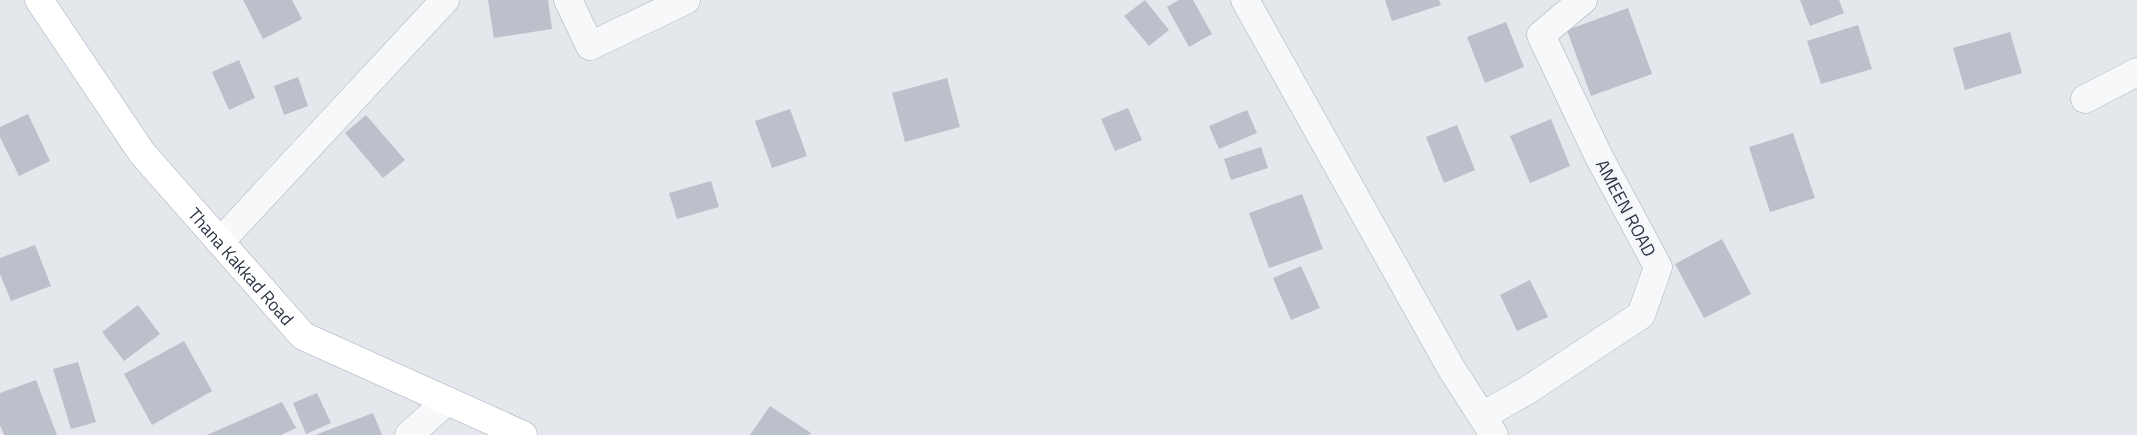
<svg xmlns="http://www.w3.org/2000/svg" width="2137" height="435" viewBox="0 0 2137 435" font-family="'Titillium Web',sans-serif">
<style>
.building{fill:#bbc0ca}
.lines{fill:none;stroke-linecap:round;stroke-linejoin:round}
.minor-casing{stroke:#a9aeb7;stroke-width:29}
.major-casing{stroke:#a3abb8;stroke-width:29}
.minor{stroke:#f7f8fa;stroke-width:28}
.major{stroke:#fff;stroke-width:28}
.labels{text-anchor:middle;dominant-baseline:central;stroke-width:4.5;stroke-linejoin:round;paint-order:stroke}
.street-label{font-size:18px;fill:#2b3445;stroke:#f4f6f9}
</style>
<rect width="100%" height="100%" fill="#e4e7ec"/>
<path class="building" d="M243 0H292L302 19 263 39Z
M488 0H548L552 29 494 38Z
M1145 0 1169 30 1149 46 1124 16Z
M1179 0H1193L1212 34 1189 47 1167 7Z
M1385 0H1439L1441 5 1392 21Z
M1800 0H1839L1844 13 1810 26Z
M1628 8 1652 74 1591 96 1567 30Z
M1506 22 1524 67 1485 83 1467 37Z
M1858 25 1872 69 1821 84 1807 41Z
M2010 32 2022 73 1965 90 1953 48Z
M239 60 255 98 229 110 212 72Z
M298 77 308 106 284 115 274 86Z
M947 78 960 127 905 142 892 93Z
M1128 108 1142 140 1115 151 1101 119Z
M790 109 807 156 772 168 755 121Z
M1247 110 1257 133 1219 149 1209 126Z
M28 114 50 161 19 176 0 137V127Z
M366 115 405 160 383 178 345 133Z
M1551 119 1570 166 1530 183 1510 136Z
M1457 125 1475 170 1444 183 1426 137Z
M1793 133 1815 198 1770 212 1749 147Z
M1261 147 1268 168 1231 180 1224 159Z
M711 181 719 207 677 219 669 193Z
M1302 194 1323 249 1269 268 1249 213Z
M1722 239 1751 294 1704 318 1675 264Z
M35 245 51 286 11 301 0 274V258Z
M1301 266 1320 308 1291 320 1273 278Z
M1530 280 1548 317 1517 331 1500 295Z
M138 305 160 334 124 361 102 332Z
M184 341 212 391 152 425 124 374Z
M78 362 96 422 71 429 53 369Z
M36 380 57 435H4L0 425V393Z
M317 393 331 423 306 434 293 403Z
M282 402 296 428 281 435H207Z
M770 406 811 433 809 435H750Z
M373 413 382 435H315Z"/>
<g class="lines">
<defs>
<path id="minor" d="M568 0 590 46 686 0
M1245 0 1451 368 1494 435
M2085 99 2137 72
M220 242 445 0
M1482 416 1528 390 1641 315 1658 267 1598 155 1541 35 1583 0
M409 435 447 401"/>
<g id="major">
<path id="s1" d="M39 0 142 153 303 336 523 435"/>
</g>
</defs>
<use href="#minor" class="minor-casing"/>
<use href="#major" class="major-casing"/>
<use href="#minor" class="minor"/>
<use href="#major" class="major"/>
</g>
<g class="labels">
<g class="street-label">
<text transform="translate(1626 208) rotate(62)">AMEEN ROAD</text>
<text stroke="none"><textPath href="#s1" startOffset="335">Thana Kakkad Road</textPath></text>
</g>
</g>
</svg>
